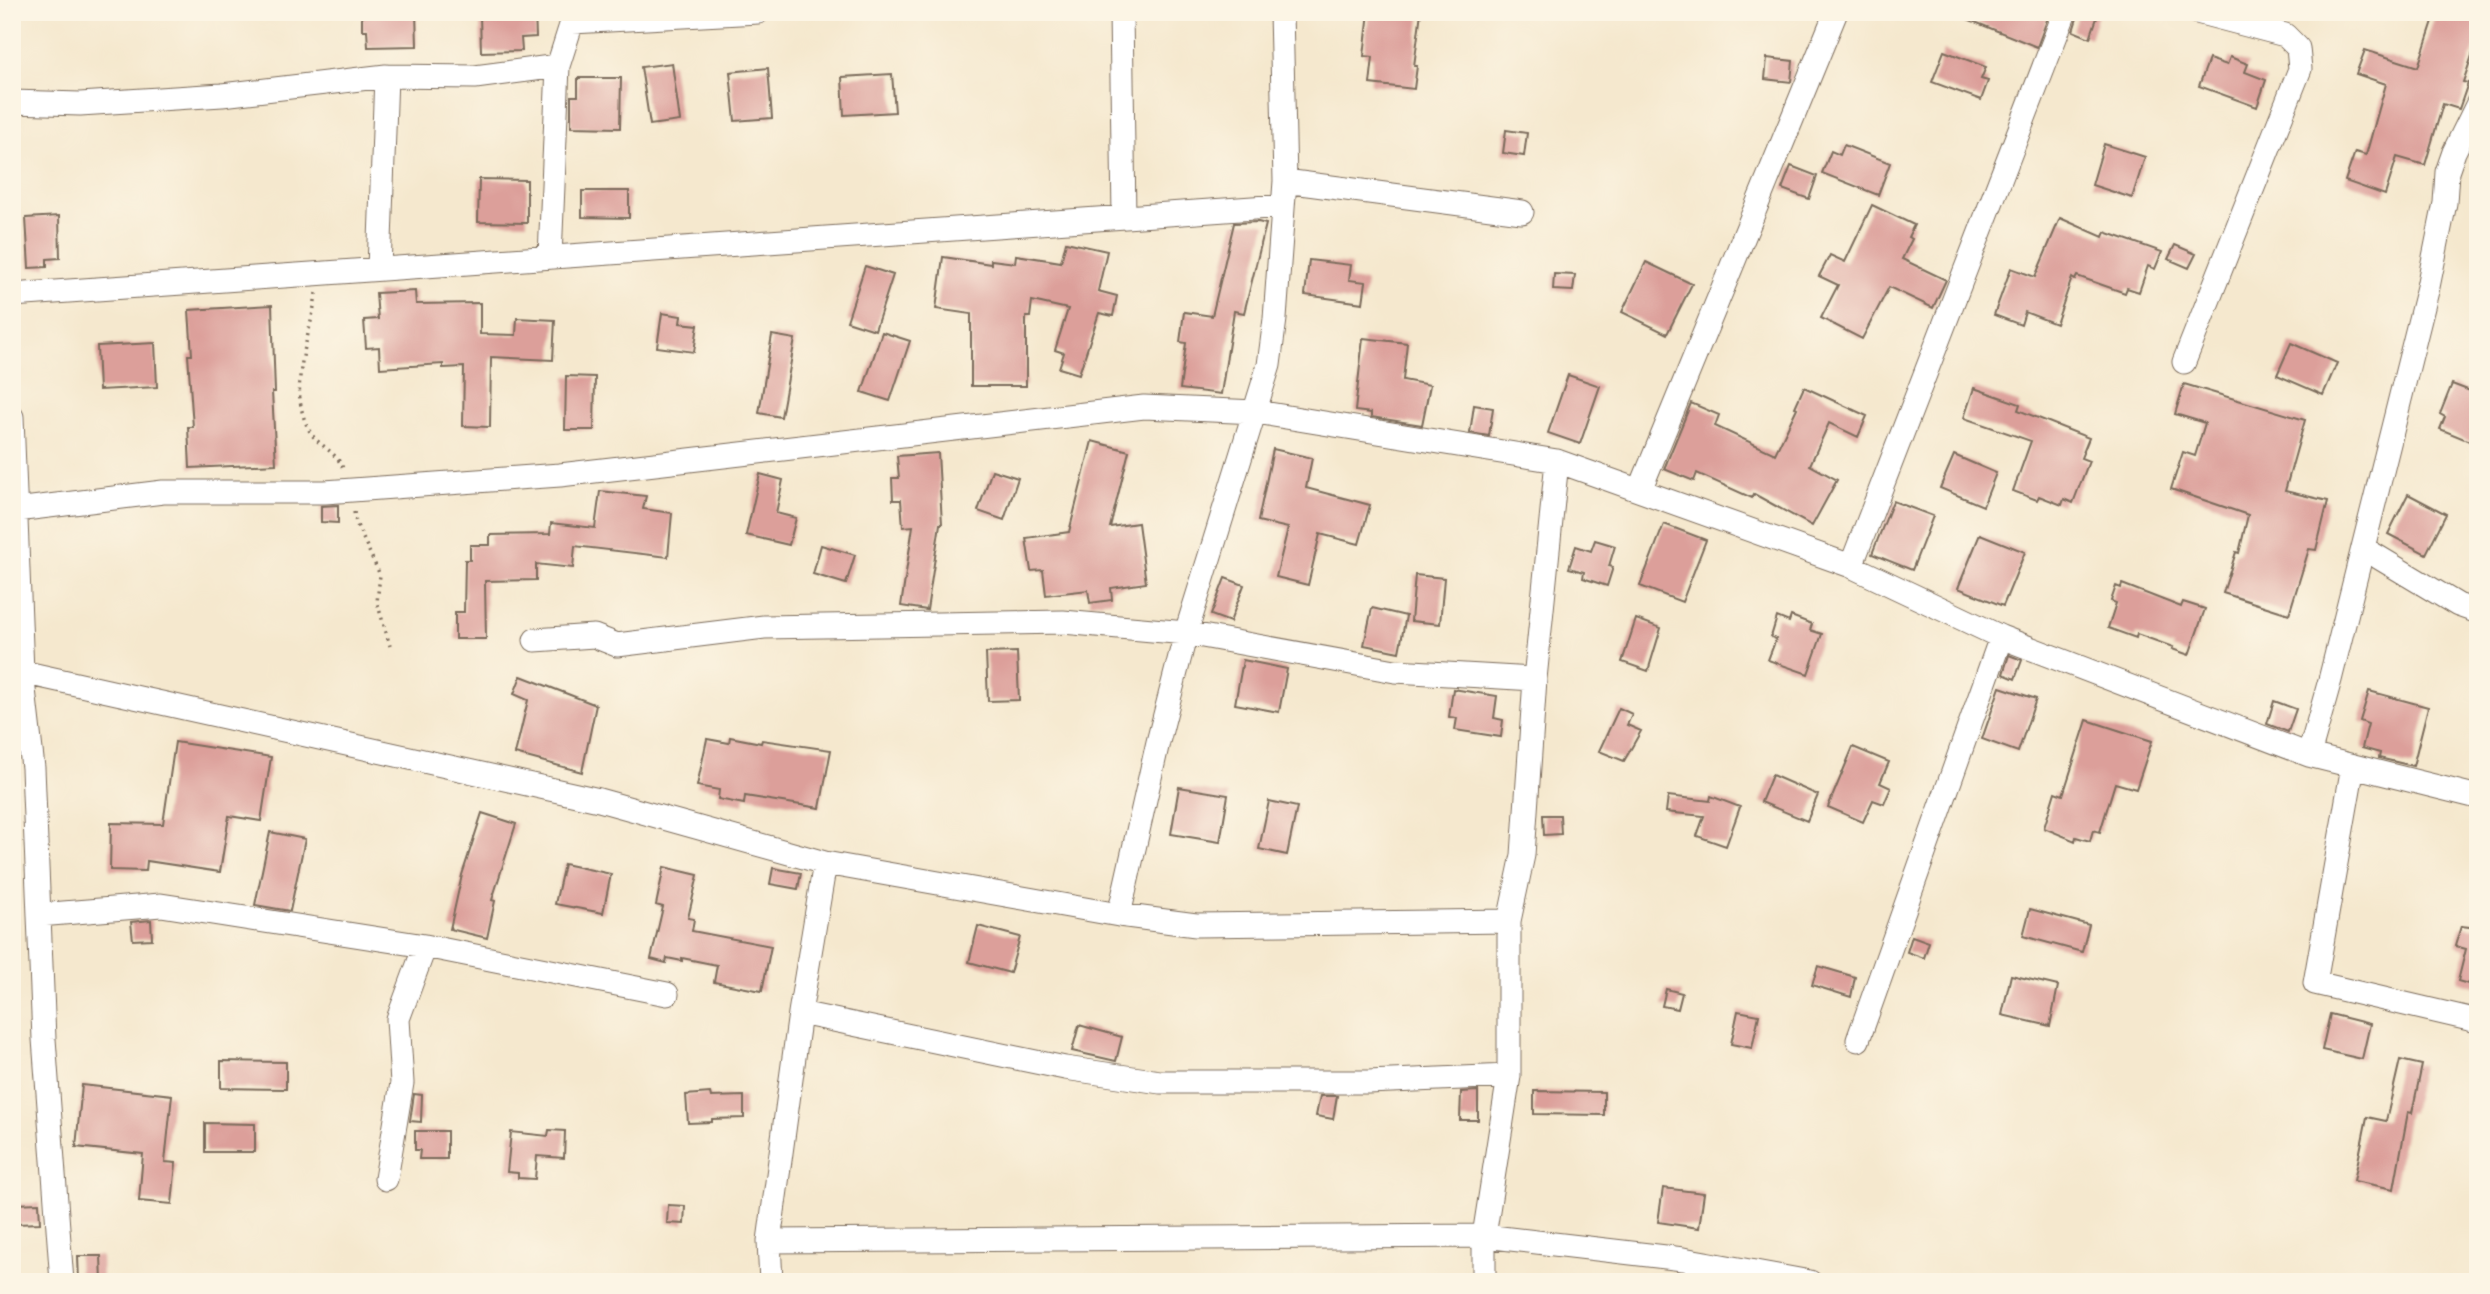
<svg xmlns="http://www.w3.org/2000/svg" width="2490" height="1294" viewBox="0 0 2490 1294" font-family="Delius,sans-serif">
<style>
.building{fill:#dc9f9a}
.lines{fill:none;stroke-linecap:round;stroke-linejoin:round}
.minor-casing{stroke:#7c6c5c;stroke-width:25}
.path{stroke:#7c6c5c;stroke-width:3.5;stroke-dasharray:2 5;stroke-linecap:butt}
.minor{stroke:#fff;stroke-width:23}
</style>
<rect width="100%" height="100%" fill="#fcf5e5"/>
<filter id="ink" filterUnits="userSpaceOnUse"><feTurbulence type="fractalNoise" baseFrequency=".0143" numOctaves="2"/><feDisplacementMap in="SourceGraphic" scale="14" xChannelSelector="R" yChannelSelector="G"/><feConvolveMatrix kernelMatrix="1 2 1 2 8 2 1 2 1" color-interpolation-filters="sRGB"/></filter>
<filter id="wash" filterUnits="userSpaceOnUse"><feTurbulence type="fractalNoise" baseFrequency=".00686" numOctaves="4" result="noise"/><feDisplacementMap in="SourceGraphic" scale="28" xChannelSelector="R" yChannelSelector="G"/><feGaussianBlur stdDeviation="1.57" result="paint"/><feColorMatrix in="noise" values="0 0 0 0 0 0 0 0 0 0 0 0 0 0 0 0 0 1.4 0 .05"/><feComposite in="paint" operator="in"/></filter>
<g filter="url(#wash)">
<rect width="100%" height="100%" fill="#f5e8ce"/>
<g id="blocks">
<path class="building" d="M362 12H416L417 46 368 47 367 30H362Z
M535 12 536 37 521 38 522 51 481 52 480 14Z
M1369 12H1421L1414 66H1417L1414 89 1370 84 1373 57 1364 56Z
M1950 12H2050L2037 47Z
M2079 12H2099L2090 38 2073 31Z
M2436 12H2478V38L2463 82 2468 83 2459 109 2443 104 2425 165 2397 157 2385 195 2345 181 2355 152 2366 155 2386 84 2356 74 2365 50 2418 67Z
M1944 51 1986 67 1981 79 1988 81 1981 100 1932 82Z
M2230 57 2248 64 2245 72 2266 80 2257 107 2199 86 2209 59 2227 65Z
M1767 58 1793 61 1791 82 1765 79Z
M672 63 680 121 650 125 641 67Z
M768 68 772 118 735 121 730 72Z
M892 74 895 112 844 115 842 77Z
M578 78H621L620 128 571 127V96H578Z
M1506 130 1527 133 1524 156 1503 153Z
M2104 144 2145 157 2132 198 2092 185Z
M1844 145 1890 163 1878 195 1822 173 1831 151 1840 155Z
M1791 166 1817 176 1809 199 1782 189Z
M479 179 527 180V223L478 222Z
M582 191H629V218L582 217Z
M1872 205 1914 225 1908 237 1912 239 1902 259 1946 280 1933 308 1889 287 1862 339 1821 318 1838 285 1819 276 1830 255 1845 262Z
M59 216 60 258 47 259V267L29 268 26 218Z
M2060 218 2103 237 2105 232 2162 252 2155 269 2148 266 2139 292 2127 288 2125 293 2077 276 2075 280 2072 278 2056 324 2025 312 2021 325 1994 315 2011 268 2035 277Z
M1258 222 1266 224 1244 313 1234 311 1221 394 1180 389 1186 343 1180 342 1184 312 1212 316 1234 223Z
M1066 242 1107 251 1098 291 1117 296 1113 316 1099 313 1079 374 1059 368 1064 353 1055 350 1068 309 1032 301 1030 317H1026V386H971V314L936 309 943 257 991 264V260L1015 263 1016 255 1061 262Z
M2175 245 2196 254 2189 268 2168 259Z
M1309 260 1351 265 1349 280 1366 282 1363 303 1305 295Z
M1646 262 1692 284 1667 334 1622 312Z
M865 266 893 275 875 330 847 321Z
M1554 274 1575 275 1573 291 1553 290Z
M415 291 416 304 480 303V334L516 335 517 318 555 320 553 360 491 357 490 427 463 426 464 367 443 368V364L380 368 379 347 366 348 364 320 378 319 376 293Z
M272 305 275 392H272L276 464 190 468 188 427H193L188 355H192L189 310Z
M662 313 681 316 680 323 698 325 694 352 657 347Z
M882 332 910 341 890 401 862 392Z
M772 335 795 339 781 417 759 413Z
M1363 338 1407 343 1403 380 1430 385 1422 425 1371 417V413L1355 411Z
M155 343 157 387 99 390 97 346Z
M2291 343 2337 363 2323 395 2277 375Z
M1568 375 1600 386 1580 444 1548 433Z
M566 376 595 377 594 430H565Z
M2184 384 2305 420 2285 491 2328 501 2316 550 2309 549 2289 614 2223 593 2236 552 2239 553 2248 515 2171 489 2183 452 2195 456 2205 423 2175 414Z
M2452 384 2478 394V434L2474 443 2440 429 2445 417 2440 414Z
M1804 387 1867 416 1858 437 1829 423 1810 465 1837 480 1812 526 1754 494 1752 498 1697 473 1694 481 1664 469 1691 403 1719 415 1715 426 1775 454 1797 408 1795 407Z
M1974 388 2020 404 2018 410 2089 438 2081 458 2089 461 2073 503 2064 499 2062 505 2039 496 2037 500 2013 491 2031 441 1964 418Z
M1474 405 1493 408 1489 436 1470 433Z
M1092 441 1129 451 1110 527 1138 523 1146 583 1111 588 1112 600 1090 603 1088 590 1046 595 1043 570 1031 571 1026 538 1069 532Z
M1273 449 1312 458 1306 488 1370 505 1359 544 1320 534 1308 585 1276 577 1288 528 1258 521Z
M938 453 942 524H940L927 610 901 606 913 526 903 527 901 500H893L892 478H899L897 456Z
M1954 455 1996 473 1983 506 1940 488Z
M992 470 1018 478 1004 520 978 511Z
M760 474 783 480 776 513 796 518 789 545 746 535Z
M600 491 646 496 643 509 672 513 668 557 575 546 573 568 536 564V580L485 581 486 639H455V612H464L465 560H470V545H490V535L550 534 551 523 595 528Z
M2408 494 2446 514 2426 554 2388 534Z
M1893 501 1933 516 1912 570 1872 554Z
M338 505V523L321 522V506Z
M1664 524 1706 540 1682 602 1640 586Z
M1980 534 2025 552 2003 606 1958 588Z
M1595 540 1615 546 1609 566 1613 567 1607 586 1583 578 1584 572 1569 568 1576 546 1591 551Z
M821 545 855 555 846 584 813 574Z
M1415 575 1444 578 1440 624 1411 621Z
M1225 578 1244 585 1230 622 1211 615Z
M2122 584 2181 607 2183 602 2205 609 2189 655 2172 649 2173 647 2137 634 2136 638 2108 628 2116 603 2111 601 2116 586 2121 588Z
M1372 608 1406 616 1399 652 1364 645Z
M1791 616 1812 624 1810 630 1822 634 1808 674 1768 660 1776 639 1771 637 1777 617 1789 622Z
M1636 619 1661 628 1648 671 1622 662Z
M1017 652 1019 700 988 701 986 653Z
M2009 655 2022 660 2015 679 2003 674Z
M1243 660 1287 669 1279 712 1235 704Z
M521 676 596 705 582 772 515 754 528 700 514 694Z
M2000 687 2036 699 2018 752 1982 739Z
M1453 689 1497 696 1494 718 1503 720 1501 737 1455 730 1457 718 1449 717Z
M2369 691 2428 707 2413 766 2379 758 2380 753 2362 748 2368 724 2360 721Z
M2274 701 2296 709 2288 732 2267 724Z
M1619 708 1632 714 1627 725 1641 731 1624 761 1599 751Z
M2087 720 2152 741 2136 789 2115 783 2100 832 2093 830 2090 841 2076 837 2075 841 2044 828 2055 792 2063 795Z
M730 737 761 743 762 740 831 750 820 808 745 796 744 804 718 799 719 790 697 786 707 739 729 743Z
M175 742 271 757 261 821 229 816 220 872 147 861 146 871 110 870 111 823 163 824Z
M1853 747 1889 762 1880 783 1891 788 1884 804 1873 800 1863 822 1828 807Z
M1772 775 1818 795 1807 821 1761 802Z
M1179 787 1228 795 1220 842 1171 834Z
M1668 796 1710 801 1711 796 1740 807 1726 846 1697 836 1704 816 1666 812Z
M1269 801 1297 807 1287 855 1259 849Z
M482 813 516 824 492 900 495 901 487 938 450 929 462 875Z
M1543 815H1560L1561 834 1544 835Z
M270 832 305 839 290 911 255 905Z
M564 864 611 874 603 913 555 904Z
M664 867 698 875 688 918 694 919 692 931 771 946 762 991 714 982 717 965 682 958V961L667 958 666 963 651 959 663 907 656 905Z
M773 868 801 873 798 889 770 884Z
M2030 909 2089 925 2082 952 2023 936Z
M151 920 152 939 133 940 131 922Z
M978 926 1020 937 1010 973 969 962Z
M2461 926 2478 928V987L2458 981 2466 949 2455 946Z
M1912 936 1929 942 1924 958 1907 952Z
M1818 966 1855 977 1851 997 1812 985Z
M2011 975 2058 986 2050 1026 2002 1015Z
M1666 989 1682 993 1678 1009 1662 1006Z
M1738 1011 1759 1015 1752 1048 1731 1044Z
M2330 1014 2370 1024 2362 1059 2322 1050Z
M1079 1025 1122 1037 1116 1061 1072 1051Z
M2400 1060 2422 1065 2412 1113 2408 1112 2394 1189 2354 1181 2367 1117 2386 1121Z
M221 1061 286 1062V1089L221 1088Z
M82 1085 172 1095 165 1162 176 1163 172 1204 139 1201 143 1154 76 1147Z
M1478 1091V1120H1460L1461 1092Z
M1534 1091 1604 1092V1115L1534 1114Z
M710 1093 711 1097 744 1096V1118L712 1119V1122L688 1123 686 1095Z
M414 1094 422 1095 421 1122 410 1121Z
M1320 1096H1337L1333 1119 1316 1116Z
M205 1123 255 1124V1152H205Z
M549 1130 565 1131 564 1158 537 1156 535 1179 518 1178V1173L507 1172 511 1132 548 1136Z
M415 1131H447V1159H419L420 1150H415Z
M1663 1188 1704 1193 1699 1228 1658 1222Z
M39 1203 40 1223 16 1224 15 1204Z
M668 1205 685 1206 684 1224 667 1223Z
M78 1256H101L102 1282H79Z"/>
</g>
</g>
<g filter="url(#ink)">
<use href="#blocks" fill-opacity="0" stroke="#7c6c5c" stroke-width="2"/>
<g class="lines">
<defs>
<path id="minor" d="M1121 12 1124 217
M12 102 80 104 222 95 386 76 475 77 558 66 572 22 758 12
M1285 181 1522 212
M550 257 558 66
M379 269 386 76
M12 295 1282 206
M2184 362 2300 69 2298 48 2285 35 2197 12
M12 417 22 672 33 768 44 1039 62 1282
M1640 490 1836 12
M16 510 163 492H325L560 475 1144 407 1256 412 1557 461 1851 566 2001 637 2309 755 2478 797
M2363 548 2458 605 2478 612
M1851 566 2065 12
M535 640 594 636 617 645 764 627 1063 622 1186 633 1395 671 1535 679
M22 672 599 800 825 863 1119 915 1196 925 1509 921
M2309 755 2330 680 2428 287 2445 203 2447 172 2454 152 2478 103
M2353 766 2315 983 2478 1021
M39 915 161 905 425 946 667 994
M1119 915 1158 742 1186 633 1269 365 1275 319 1285 181 1281 12
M800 1013 1065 1068 1160 1082H1368L1509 1076
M1858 1040 2001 637
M386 1179 402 1083 398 1019 425 946
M769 1241 1484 1236 1683 1259 1810 1282
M771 1282 769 1241 800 1013 825 863
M1484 1282V1236L1509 1076V921L1523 855 1535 679 1557 461"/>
</defs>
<use href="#minor" class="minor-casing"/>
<path class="path" d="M316 293C311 339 286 385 309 430 317 446 337 450 344 471
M354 512 356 523 380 575 377 602 390 646"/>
<use href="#minor" class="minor"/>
</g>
</g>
<rect width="2490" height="1294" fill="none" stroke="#fcf5e5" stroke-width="42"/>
</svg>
